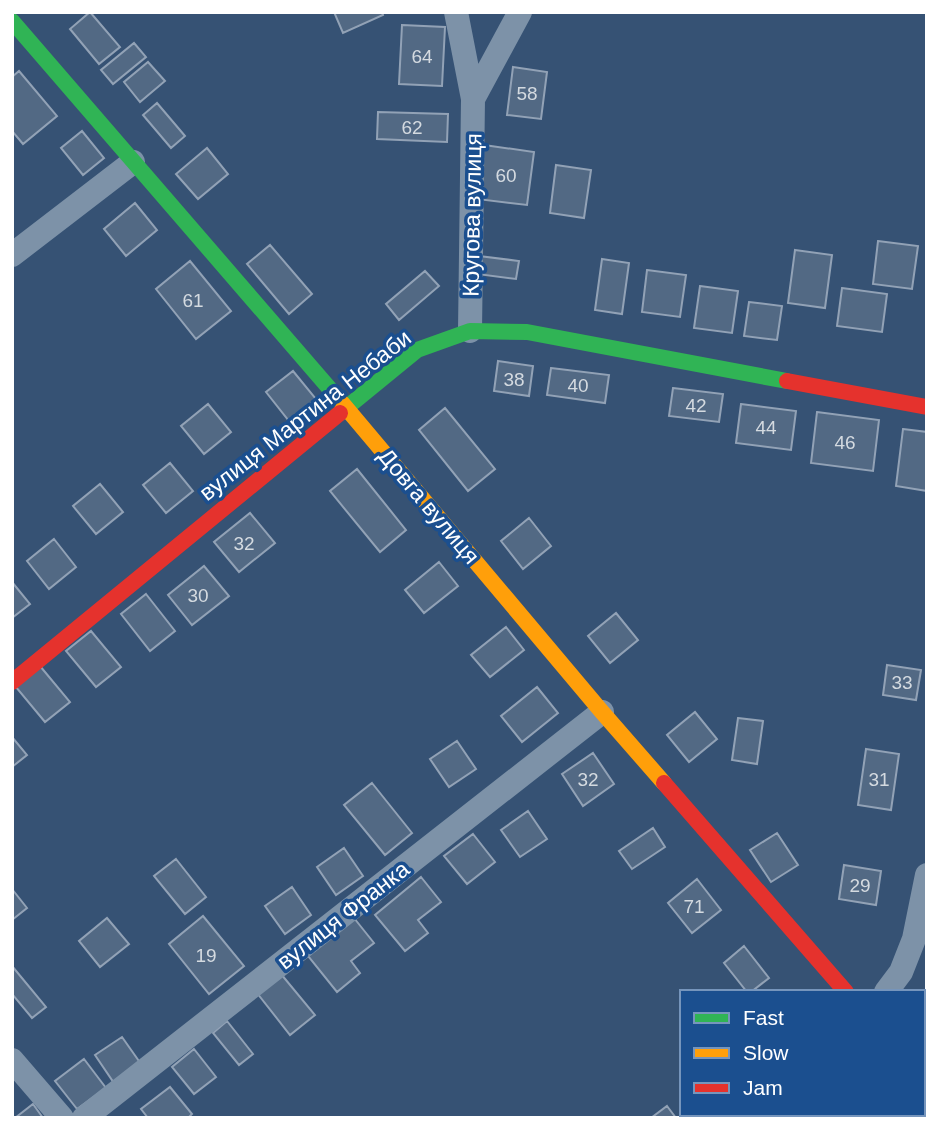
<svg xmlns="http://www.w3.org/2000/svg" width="939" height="1130" viewBox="0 0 939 1130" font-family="Helvetica,sans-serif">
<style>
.building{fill:#526984;stroke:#92a2b6;stroke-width:2}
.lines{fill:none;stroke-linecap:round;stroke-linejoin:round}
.street{stroke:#7d92a8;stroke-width:24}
.fast{stroke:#30b455;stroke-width:16}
.slow{stroke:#ff9f0a;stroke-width:16}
.jam{stroke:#e5322d;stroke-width:16}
.labels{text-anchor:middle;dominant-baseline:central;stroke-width:7;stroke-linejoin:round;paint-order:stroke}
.number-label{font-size:19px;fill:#d4dae0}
.street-label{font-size:23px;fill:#fff;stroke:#1b4f8f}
</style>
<rect width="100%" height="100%" fill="#365274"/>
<path class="building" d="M90 12 120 47 99 64 70 29Z
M334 12H382L383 15 343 33Z
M402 25 445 27 442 86 399 84Z
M134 43 146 57 113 84 101 70Z
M148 62 165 81 140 102 124 82Z
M513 67 547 72 541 119 507 115Z
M19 71 57 116 23 144 12 131V77Z
M157 103 185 136 171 148 143 115Z
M378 112 448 114 447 142 377 139Z
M82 131 104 158 83 175 61 148Z
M484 145 534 152 527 205 477 199Z
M207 148 228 174 198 199 176 174Z
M556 165 591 170 584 218 550 213Z
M135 203 157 230 126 256 104 229Z
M878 241 918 246 912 289 873 284Z
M270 245 312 294 289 314 247 264Z
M795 250 832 255 825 308 788 303Z
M479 256 519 261 516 279 477 274Z
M602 259 629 263 622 314 595 310Z
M190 261 231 311 196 339 156 289Z
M647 270 686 275 680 317 642 312Z
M425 271 439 286 399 320 386 304Z
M700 286 738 291 732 333 694 328Z
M842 288 887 294 882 332 837 326Z
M749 302 782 306 777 340 744 336Z
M498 361 533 366 529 396 494 391Z
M551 368 609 375 605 403 547 395Z
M293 371 316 399 289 421 266 392Z
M673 388 723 394 719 422 669 416Z
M208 404 231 432 204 454 181 426Z
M741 404 796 411 791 450 736 443Z
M445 408 495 469 468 491 419 430Z
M817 412 879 420 873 471 811 463Z
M903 429 927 432V491L896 486Z
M170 463 193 491 166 513 143 485Z
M357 469 406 530 380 552 330 491Z
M100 484 123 512 96 534 73 506Z
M250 513 275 543 239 572 214 542Z
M529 518 551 546 523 569 501 541Z
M54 539 76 567 49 589 27 561Z
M439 562 458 586 424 613 405 590Z
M204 566 229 596 192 625 168 595Z
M12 582 30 604 12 618Z
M146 594 175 631 150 651 121 614Z
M616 613 638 640 610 663 588 636Z
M506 627 524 650 490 677 471 655Z
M91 631 121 667 96 687 66 651Z
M887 665 921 670 916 700 883 695Z
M40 666 70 702 45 722 15 686Z
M537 687 558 713 522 742 501 716Z
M695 712 717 739 689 762 667 735Z
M738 718 763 721 757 764 732 760Z
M12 737 27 755 12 767Z
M457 741 476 769 449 787 430 759Z
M866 749 899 754 891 810 858 805Z
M593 753 614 784 583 806 562 774Z
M372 783 412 833 385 855 344 805Z
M528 811 547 839 520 857 501 830Z
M653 828 665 847 632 869 619 851Z
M777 833 798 865 771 882 750 850Z
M473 834 495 862 467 884 444 856Z
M344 848 363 876 336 895 317 867Z
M176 859 206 897 185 914 154 876Z
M844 865 881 871 876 905 839 899Z
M421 877 441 902 418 920 428 933 405 951 375 915Z
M697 879 721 910 692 933 668 903Z
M292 887 311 915 285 934 265 906Z
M12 889 27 908 12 920Z
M203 916 244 966 209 994 169 944Z
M107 918 129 944 100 967 79 941Z
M354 918 374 943 351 961 360 973 337 992 308 956Z
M744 946 769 978 751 992H747L724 963Z
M12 966 46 1007 32 1018 12 994Z
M281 974 315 1015 290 1035 257 993Z
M227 1021 253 1054 239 1065 213 1033Z
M122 1037 141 1064 114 1083 95 1055Z
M194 1049 216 1077 194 1094 172 1067Z
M84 1059 106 1088 77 1109 55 1081Z
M170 1087 192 1114 188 1118H148L141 1109Z
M33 1104 43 1118H15Z
M667 1106 676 1118H651Z"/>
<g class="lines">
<path class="street" d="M456 12 473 99 470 331
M473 99 520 12
M12 255 133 162
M886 992 901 972 914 939 927 875
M12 1060 62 1118
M923 1082 927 1086
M84 1118 602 712
M733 1118 738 1114"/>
<path class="fast" d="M12 21 342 403
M340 413 417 350 470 331 527 332 787 381"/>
<path class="slow" d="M342 403 602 712 664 783"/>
<path class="jam" d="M787 381 927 407
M12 682 340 413
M664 783 846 992"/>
</g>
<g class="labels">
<g class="number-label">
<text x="422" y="56">64</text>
<text x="527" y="93">58</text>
<text x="412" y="127">62</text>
<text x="506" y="175">60</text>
<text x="193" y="300">61</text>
<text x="514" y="379">38</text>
<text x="578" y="385">40</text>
<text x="696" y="405">42</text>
<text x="766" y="427">44</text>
<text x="845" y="442">46</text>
<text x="244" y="543">32</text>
<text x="198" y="595">30</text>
<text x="902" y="682">33</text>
<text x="588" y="779">32</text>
<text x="879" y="779">31</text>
<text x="860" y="885">29</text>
<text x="694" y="906">71</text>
<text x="206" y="955">19</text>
</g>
<g class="street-label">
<text transform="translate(472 215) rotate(-89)">Кругова вулиця</text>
<text transform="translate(305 415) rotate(-38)">вулиця Мартина Небаби</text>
<text transform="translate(429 506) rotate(50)">Довга вулиця</text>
<text transform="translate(343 915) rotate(-38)">вулиця Франка</text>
</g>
</g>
<rect width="939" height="1130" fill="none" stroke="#ffffff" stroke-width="28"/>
<rect x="680" y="990" width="245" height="126" fill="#1b4f8f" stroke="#7695bc" stroke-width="2"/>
<rect x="694" y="1013" width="35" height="10" fill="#30b455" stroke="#7695bc" stroke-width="2"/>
<text x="743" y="1025" font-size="21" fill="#ffffff">Fast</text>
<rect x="694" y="1048" width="35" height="10" fill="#ff9f0a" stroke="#7695bc" stroke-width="2"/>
<text x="743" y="1060" font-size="21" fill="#ffffff">Slow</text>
<rect x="694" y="1083" width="35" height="10" fill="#e5322d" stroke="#7695bc" stroke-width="2"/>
<text x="743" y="1095" font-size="21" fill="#ffffff">Jam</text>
</svg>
